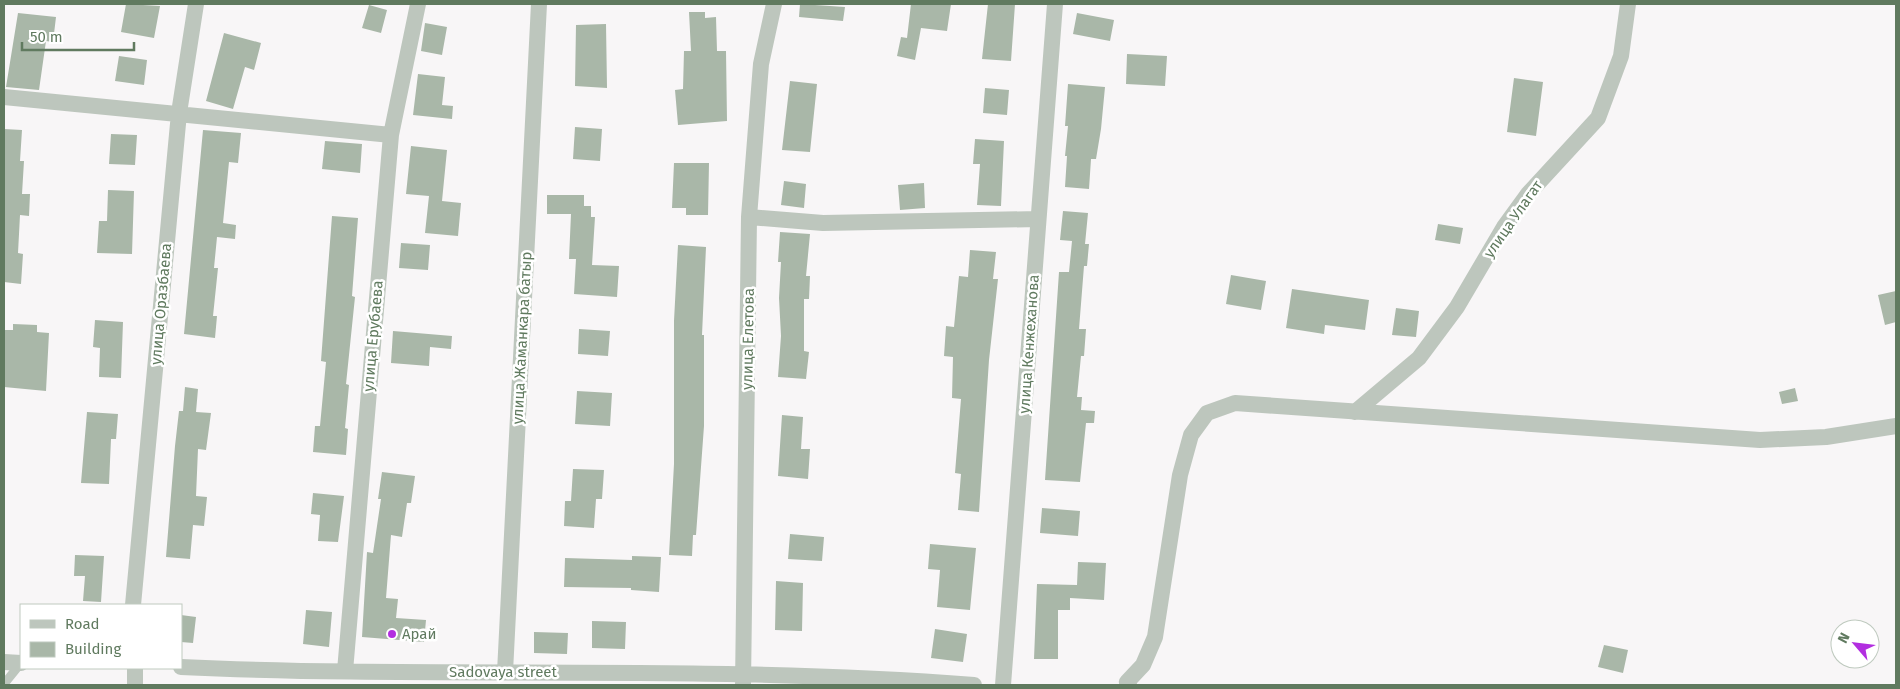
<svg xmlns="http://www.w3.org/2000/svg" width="1900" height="689" viewBox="0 0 1900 689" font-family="'Fira Sans',sans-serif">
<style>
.building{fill:#a9b7a8}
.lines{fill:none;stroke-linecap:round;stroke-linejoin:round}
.service{stroke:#bdc6bd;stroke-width:9}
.minor{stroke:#bdc6bd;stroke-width:16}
.poi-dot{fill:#b22ee0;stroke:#fff;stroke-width:2}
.labels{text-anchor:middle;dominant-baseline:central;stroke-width:5;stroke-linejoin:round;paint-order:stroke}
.street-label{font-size:15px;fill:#607a5f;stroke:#fff}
.poi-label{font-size:15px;fill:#607a5f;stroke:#fff;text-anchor:start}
</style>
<rect width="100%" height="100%" fill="#f8f6f7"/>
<path class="building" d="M126 4 160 6 154 38 121 32Z
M800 4 845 7 843 21 799 17Z
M911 4H951L947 31 921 28 915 60 897 56 901 37 907 38Z
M988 4H1015L1011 61 982 59Z
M369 5 387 10 381 33 362 28Z
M689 12H705V18L716 17 717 51H726L727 121 678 125 675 90 683 89 684 51H691Z
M18 13 56 17 53 42 46 41 39 90 6 87Z
M1077 13 1114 20 1110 41 1073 34Z
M425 23 447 27 442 55 421 51Z
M606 24 607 88 575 86 576 25Z
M224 33 261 43 254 70 245 67 233 109 206 101Z
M1127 54 1167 56 1165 86 1126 84Z
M119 56 147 60 144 85 115 81Z
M418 74 445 77 442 105 453 106 452 119 413 115Z
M1514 78 1543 82 1536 136 1507 132Z
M790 81 817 84 810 152 782 150Z
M1068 84 1105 87 1101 129 1096 159H1091L1089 189 1065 187 1067 156H1065L1068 126H1065Z
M985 88 1009 90 1007 115 983 113Z
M575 127 602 129 600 161 573 159Z
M4 129 22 130 20 161H24L22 194H30L29 216 20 215 18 253 23 254 21 284 4 282Z
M203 130 241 133 238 163 229 162 223 223 236 225 235 239 217 237 214 268H218L213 316H217L215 338 184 334Z
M111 134 137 135 135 165 109 164Z
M975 139 1004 141 1001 206 977 205 980 164H973Z
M325 141 362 144 360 173 322 169Z
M411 146 447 150 442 201 461 203 458 236 425 233 429 196 406 194Z
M674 163H709L708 215H686V208H672Z
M784 181 806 184 804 208 781 205Z
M924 183 925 208 900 210 898 185Z
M108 190 134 191 132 254 97 253 99 221H107Z
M547 195H584V206H591V217H595L592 265 619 266 617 297 574 294 576 259H569L571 214H547Z
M1063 211 1088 213 1085 244H1089L1087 266H1084L1079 329H1086L1084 356H1081L1077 397H1082L1081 410 1095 411 1094 423H1086L1080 482 1045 480 1059 272H1069L1072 241 1060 240Z
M332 216 358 218 352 296 355 297 346 384 349 385 345 428 348 429 346 455 313 452 315 426H320L326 362 321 361Z
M1438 224 1463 228 1460 244 1435 240Z
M780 232 810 234 806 276H810L809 299H804V351L809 352 806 379 778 377 781 336 779 298 781 262H778Z
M401 243 430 245 428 270 399 268Z
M678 245 706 247 702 335H704V426L696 535H693L692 556 669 555 674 464V321Z
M970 250 996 252 993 279H998L989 360 979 512 958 510 961 474 955 473 961 399 952 398 953 357 944 356 946 326 954 327 959 276 968 277Z
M1231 275 1266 281 1261 310 1226 304Z
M1292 289 1369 300 1365 330 1325 325 1324 334 1286 328Z
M1896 291V322L1885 325 1878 295Z
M1396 308 1419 311 1416 337 1392 335Z
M95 320 123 322 121 378 99 377 100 348 93 347Z
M13 324 37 325V332L49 333 46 391 4 387 5 330H13Z
M579 329 610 331 608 356 578 354Z
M393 331 452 336 451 349 430 347 429 366 391 363Z
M185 387 198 389 196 412 211 413 206 450 198 449 196 496 207 497 204 526 193 525 190 559 166 557 175 446 179 411H183Z
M1795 388 1798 401 1782 404 1779 392Z
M577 391 612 393 610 426 575 424Z
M87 412 118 414 116 439H111L109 484 81 483Z
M782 415 803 417 801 449H810L808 479 778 476Z
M573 469 604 470 602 499H596L594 528 564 526 565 501H571Z
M382 472 415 476 411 503H407L402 537 391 535 386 598 398 599 396 618 426 620 424 642 362 637 367 552 373 553 381 499H378Z
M313 493 344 496 338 542 318 541 320 515 311 514Z
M1042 508 1080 511 1078 536 1040 533Z
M790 534 824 537 822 561 788 559Z
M930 544 976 548 970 610 937 607 940 570 928 569Z
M75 555 104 556 101 602 83 601 85 576H74Z
M632 556 661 557 659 592 631 590V588L564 587 565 558 632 560Z
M1078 562 1106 563 1104 600 1070 598V610H1058V659H1034L1037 584 1077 585Z
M776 581 803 583 802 631 775 630Z
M306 610 332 612 329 647 303 644Z
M181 615 196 617 193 643 181 642Z
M592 621 626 622 625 649 592 648Z
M935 629 967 634 963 662 931 658Z
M534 632 568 633 567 654 534 653Z
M1604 645 1628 650 1623 673 1598 667Z"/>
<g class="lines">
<path class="service" d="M4 684 21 663"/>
<path class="minor" d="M4 97 391 135
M749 217 823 223 1038 219
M1355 412 1419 358 1457 307 1504 227 1528 194 1598 118 1621 56 1628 4
M133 605 179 113 196 4
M4 662 21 663
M181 667C445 679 710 664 974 685
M135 668V685
M345 671 391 135 418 4
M505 672 539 4
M743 685 749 217 761 64 774 4
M1003 685 1055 4
M1129 685 1127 682 1143 665 1155 637 1180 475 1191 435 1207 413 1235 403 1760 440 1826 437 1896 426"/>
</g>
<circle class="poi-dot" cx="392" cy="634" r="5"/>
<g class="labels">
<g class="street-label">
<text transform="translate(1513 219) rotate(-55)">улица Улагат</text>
<text transform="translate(161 304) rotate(-85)">улица Оразбаева</text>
<text transform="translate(373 336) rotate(-85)">улица Ерубаева</text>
<text transform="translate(522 338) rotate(-87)">улица Жаманкара батыр</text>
<text transform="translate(748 339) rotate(-89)">улица Елетова</text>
<text transform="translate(1029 344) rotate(-86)">улица Кенжеханова</text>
<text x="503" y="672">Sadovaya street</text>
</g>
<g class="poi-label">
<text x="402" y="634">Арай</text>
</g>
</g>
<rect width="1900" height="689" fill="none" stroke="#607a5f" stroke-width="10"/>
<rect x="20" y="604" width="162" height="65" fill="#ffffff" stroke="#bfcabf"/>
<rect x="30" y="620" width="25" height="8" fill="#bdc6bd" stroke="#bfcabf"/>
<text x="65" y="629" font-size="15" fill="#607a5f">Road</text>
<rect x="30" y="642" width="25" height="15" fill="#a9b7a8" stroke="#bfcabf"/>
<text x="65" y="654" font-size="15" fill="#607a5f">Building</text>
<g transform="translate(1855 644) rotate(298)"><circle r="24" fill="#ffffff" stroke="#bfcabf"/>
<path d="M0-4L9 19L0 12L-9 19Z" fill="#b22ee0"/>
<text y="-8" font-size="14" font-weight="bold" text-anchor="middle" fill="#607a5f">N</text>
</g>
<path d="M22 42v8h112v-8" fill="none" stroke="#607a5f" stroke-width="2.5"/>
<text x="30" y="42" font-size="15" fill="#607a5f" stroke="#ffffff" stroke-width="4" paint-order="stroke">50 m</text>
</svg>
